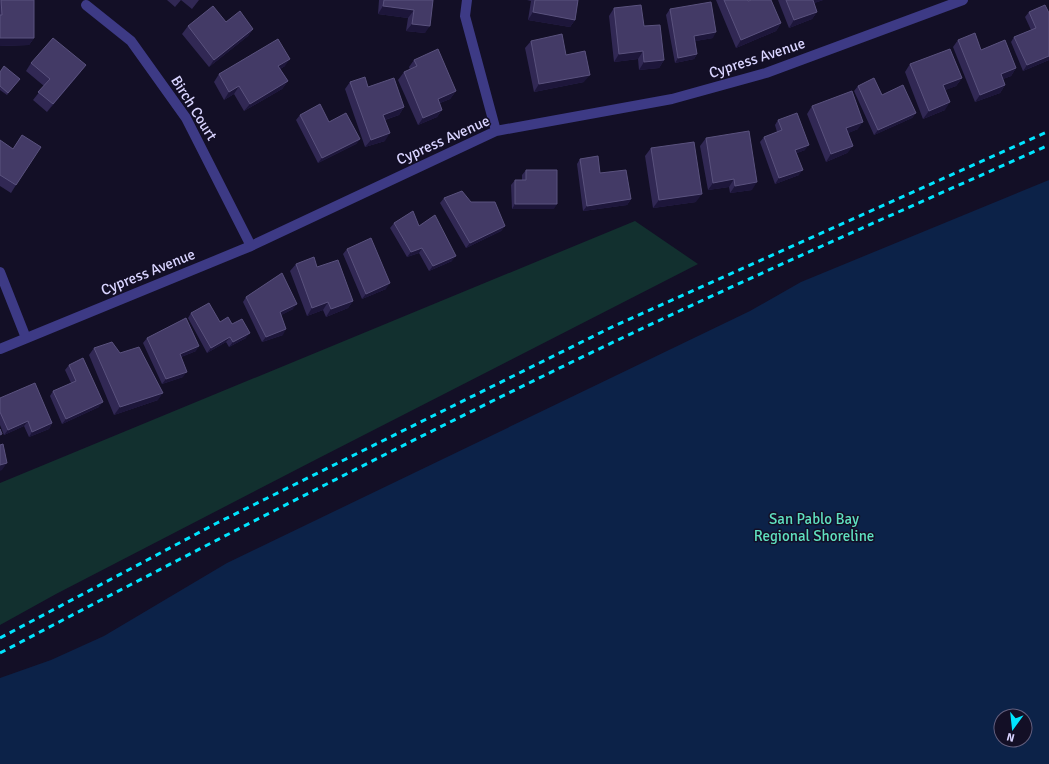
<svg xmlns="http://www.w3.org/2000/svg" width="1049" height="764" viewBox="0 0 1049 764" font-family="Signika,sans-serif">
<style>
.green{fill:#12302f}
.water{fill:#0c2248;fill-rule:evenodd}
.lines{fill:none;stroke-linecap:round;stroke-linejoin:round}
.minor{stroke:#3d3a85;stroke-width:10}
.rail{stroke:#00e5ff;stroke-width:3;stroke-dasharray:6 5;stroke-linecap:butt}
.wall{fill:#312854}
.shaded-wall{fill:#1d163a}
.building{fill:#433a66;stroke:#5a527e}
.labels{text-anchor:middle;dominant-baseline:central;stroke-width:3;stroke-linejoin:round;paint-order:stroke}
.street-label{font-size:15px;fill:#d9d4ff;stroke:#130f26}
.park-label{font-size:15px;fill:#5fe0c0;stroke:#130f26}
</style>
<rect width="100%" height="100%" fill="#130f26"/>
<path class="green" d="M635 221 698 264 315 460 56 594 0 625V483Z"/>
<path class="water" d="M1049 180V764H0V678L51 660 104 636 227 563 750 311 801 282ZM1001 716H1025V740H1001Z"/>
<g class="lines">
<path class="minor" d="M467 0 465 16 496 131
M86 5 131 41 186 118 251 246
M0 272 26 338
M0 349 251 246 496 131 672 99 766 73 963 0"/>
<path class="rail" d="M0 638 217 523 614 326 1049 131
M0 653C190 553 381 455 574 361 731 285 890 216 1049 145"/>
</g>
<path class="wall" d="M0 0H34V38L29 45 0 46Z
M167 0H199L192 9 181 0 175 7Z
M379 0H433L425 33 406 31 408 18 378 14Z
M527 0H578L575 20 570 27 528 20 531 1Z
M716 0H748V1L781 23 776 31 736 48Z
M778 0H823L814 3 817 12 812 19 789 28Z
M614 8 644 26 664 60 659 68 639 70 638 59 614 62 609 16Z
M670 9 713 38 695 41 697 54 694 59 675 63 666 15Z
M1029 12 1049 13V60L1023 71 1011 42 1014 37 1031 30 1025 17Z
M226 22 253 29 248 36 209 67 182 34 188 26Z
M958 40 981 50 1016 68 1011 76 1003 79 1005 85 1000 93 975 102 953 47Z
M531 41 566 55 584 82 534 92 525 48Z
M414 60 456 91 450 99 440 103 442 110 437 117 418 125 398 80 404 72 410 70 409 67Z
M31 63 86 65 80 73 47 112 33 100 44 86 26 71Z
M910 64 962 78 956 86 945 90V110L923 119 905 72Z
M285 66 280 69 288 81 282 89 244 111 234 94 224 100 214 82 219 74Z
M0 72 18 81 7 95 0 90Z
M350 82 368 87 404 107 399 115 385 120V141L365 147 345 89Z
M858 86 882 95 916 113 912 118 874 135 854 91Z
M812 106 858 129 848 133 853 146 847 153 826 162 807 114Z
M300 115 329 122 360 139 356 144 318 163 296 120Z
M778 120 805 150 797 153 799 175 775 184 760 142 764 137 777 132 775 125Z
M22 135 16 185 11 193 0 186V140L13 149Z
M706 138 752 190 730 193 729 187 708 190 700 146Z
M651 148 696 202 653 208 645 156Z
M580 159 600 173 631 199 627 205 583 211 577 164Z
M526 170 554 209H512L511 185 515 180H522V175Z
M444 198 471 202 505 226 501 231 466 248 440 203Z
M394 223 419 226 452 261 429 271 419 253 407 257 390 228Z
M347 249 386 289 362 299 343 254Z
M296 264 317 267 353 301 348 308 326 317 323 310 307 316 290 271Z
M246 297 293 309 281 315 283 335 262 342 243 302Z
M191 313 220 322 232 324 246 338 229 347 226 342 207 353 188 318Z
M147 338 196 351 181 357 183 377 162 384 143 343Z
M94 348 120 353 158 400 114 415 89 355Z
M69 365 99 407 62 424 50 396 53 391 71 383 65 370Z
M0 398 52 423 49 429 29 437 24 426 4 435 0 425Z"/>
<path class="shaded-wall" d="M811 0H823L807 6Z
M383 6 414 10 408 18 378 14Z
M533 12 575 20 570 27 528 20Z
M817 12 812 19 789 28 794 20Z
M781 23 776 31 736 48 741 40Z
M412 24 430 26 425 33 406 31Z
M253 29 248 36 209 67 214 60Z
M716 32 713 38 691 42 694 36Z
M0 38H34L29 45 0 46Z
M643 51 638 59 614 62 619 54Z
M697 54 694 59 675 63 678 58Z
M1049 56V60L1023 71 1027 65Z
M290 59 285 66 273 73 278 66Z
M664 60 659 68 639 70 644 62Z
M86 65 80 73 47 112 53 104Z
M1016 68 1011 76 995 82 1001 74Z
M590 75 584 82 534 92 539 84Z
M962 78 956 86 938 93 943 85Z
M288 81 282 89 244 111 250 104Z
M1005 85 1000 93 975 102 980 95Z
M239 86 234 94 224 100 229 92Z
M456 91 450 99 432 106 438 99Z
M950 102 945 110 923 119 929 111Z
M404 107 399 115 378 122 383 115Z
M442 110 437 117 418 125 423 118Z
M916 113 912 118 874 135 878 130Z
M863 122 858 129 841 136 846 128Z
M390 133 385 141 365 147 371 140Z
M360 139 356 144 318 163 322 158Z
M809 145 805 150 792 155 795 150Z
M853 146 847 153 826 162 831 154Z
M803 170 799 175 775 184 779 178Z
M734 179 729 187 708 190 713 183Z
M757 182 752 190 730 193 735 186Z
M702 194 696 202 653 208 659 200Z
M631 199 627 205 583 211 587 206Z
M515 204H557L554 209H512Z
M505 226 501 231 466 248 470 243Z
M422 248 419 253 407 257 411 252Z
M456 256 452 261 429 271 433 266Z
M390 283 386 289 362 299 366 294Z
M353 301 348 308 326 317 331 309Z
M328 302 323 310 307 316 312 308Z
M297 304 293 309 276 318 280 312Z
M286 329 283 335 262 342 266 337Z
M250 333 246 338 229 347 233 342Z
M230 337 226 342 207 353 211 348Z
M199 346 196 351 176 359 180 354Z
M187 372 183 377 162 384 166 379Z
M163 393 158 400 114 415 120 407Z
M103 402 99 407 62 424 66 419Z
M28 421 24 426 4 435 8 430Z
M52 423 49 429 29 437 32 432Z
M7 463 2 470 0 471V465Z"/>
<path class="building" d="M1 0H34V38H0V15H2Z
M384 0H433L430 26 412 24 414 10 383 6Z
M535 0H578L575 20 533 12Z
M724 0H748V1L752 0H771L781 23 741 40Z
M786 0H813L817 12 794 20Z
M711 2 716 32 694 36 697 54 678 58 670 9Z
M641 5 644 26 660 25 664 60 644 62 643 51 619 54 614 8Z
M1045 5 1049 13V56L1027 65 1014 37 1036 28 1029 12Z
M213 6 226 22 240 11 253 29 214 60 188 26Z
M975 33 981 50 1005 40 1016 68 1001 74 1005 85 980 95 958 40Z
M562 34 566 55 585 51 590 75 539 84 531 41Z
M53 38 86 65 53 104 38 92 50 79 31 63Z
M278 39 290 59 278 66 288 81 250 104 239 86 229 92 219 74Z
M438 49 456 91 438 99 442 110 423 118 404 72 417 66 414 60Z
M950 49 962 78 943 85 950 102 929 111 910 64Z
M4 66 20 79 8 93 0 86V72Z
M365 77 368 87 394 78 404 107 383 115 390 133 371 140 350 82Z
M874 78 882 95 903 85 916 113 878 130 858 86Z
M852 91 863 122 846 128 853 146 831 154 812 106Z
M320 104 329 122 346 113 360 139 322 158 300 115Z
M797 113 809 145 795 150 803 170 779 178 764 137 782 130 778 120Z
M749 131 757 182 735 186 734 179 713 183 706 138Z
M22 135 41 147 16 185 0 175V140L13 149Z
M694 142 702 194 659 200 651 148Z
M598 156 600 173 626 170 631 199 587 206 580 159Z
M526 170H557V204H515V180H526Z
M462 191 471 202H495L505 226 470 243 444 198Z
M413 211 419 226 435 215 456 256 433 266 422 248 411 252 394 223Z
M371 238 390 283 366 294 347 249Z
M314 257 317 267 338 260 353 301 331 309 328 302 312 308 296 264Z
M282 273 297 304 280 312 286 329 266 337 246 297Z
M209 303 220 322 228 317 232 324 242 319 250 333 233 342 230 337 211 348 191 313Z
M186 318 199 346 180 354 187 372 166 379 147 338Z
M112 342 120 353 139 347 163 393 120 407 94 348Z
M83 358 103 402 66 419 53 391 76 381 69 365Z
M35 383 52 423 32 432 28 421 8 430 0 412V398Z
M0 429 2 434 0 435Z
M3 444 7 463 0 465V445Z"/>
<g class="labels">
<g class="street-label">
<text transform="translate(757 58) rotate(-18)">Cypress Avenue</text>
<text transform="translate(194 108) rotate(58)">Birch Court</text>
<text transform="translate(443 140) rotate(-24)">Cypress Avenue</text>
<text transform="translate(148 272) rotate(-22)">Cypress Avenue</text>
</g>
<g class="park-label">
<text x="814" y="519">San Pablo Bay<tspan x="814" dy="17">Regional Shoreline</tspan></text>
</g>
</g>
<g transform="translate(1013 728) rotate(195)"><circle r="19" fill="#130f26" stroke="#625e7d"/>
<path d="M0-3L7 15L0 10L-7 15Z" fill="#00e5ff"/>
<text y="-6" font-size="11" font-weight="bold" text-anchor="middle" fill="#d9d4ff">N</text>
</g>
</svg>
